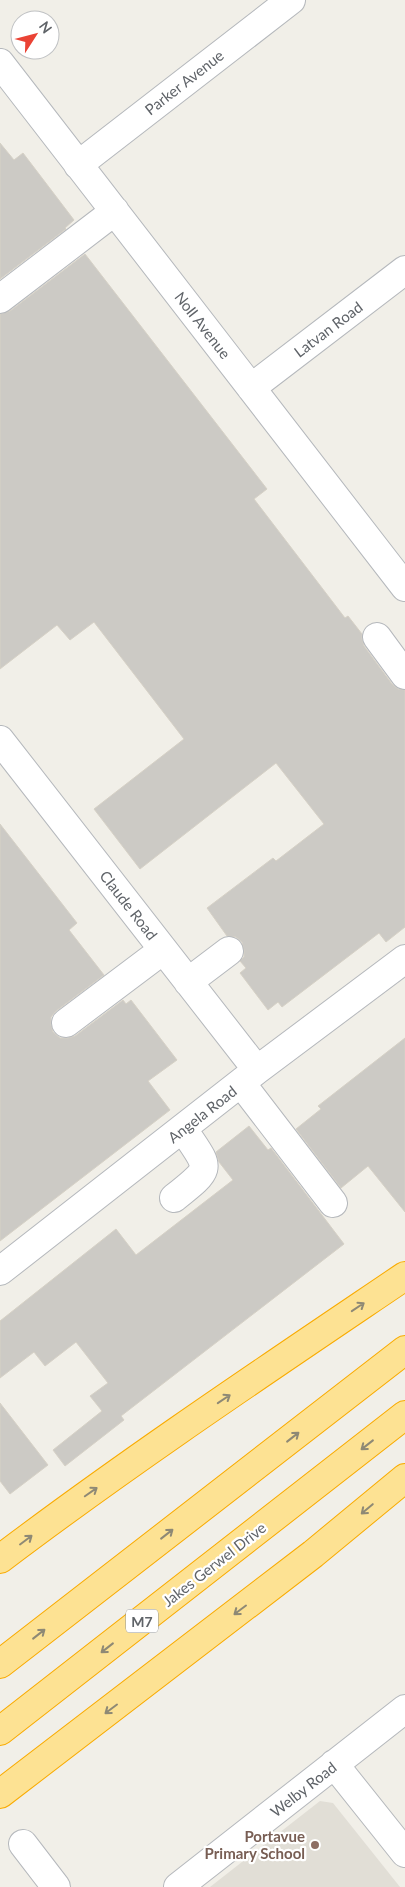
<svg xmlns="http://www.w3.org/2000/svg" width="405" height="1887" viewBox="0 0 405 1887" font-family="Lato,sans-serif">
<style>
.education{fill:#e1ded6}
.building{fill:#cccac5;stroke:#d6d1c6}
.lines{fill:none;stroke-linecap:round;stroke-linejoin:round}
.minor-casing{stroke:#b5b8bc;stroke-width:30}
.highway-casing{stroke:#f9ab00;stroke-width:30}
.minor{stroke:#fff;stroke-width:28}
.highway{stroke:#fde293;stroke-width:28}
.oneway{stroke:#8e8975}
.education-dot{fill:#8d6e63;stroke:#fff;stroke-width:2}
.labels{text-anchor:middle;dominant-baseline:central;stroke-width:4.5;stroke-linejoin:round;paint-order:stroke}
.shield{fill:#fff;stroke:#8f9295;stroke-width:1}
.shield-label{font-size:14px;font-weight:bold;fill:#5f6368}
.street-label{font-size:15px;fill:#5f6368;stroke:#fff}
.education-label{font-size:15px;font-weight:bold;fill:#785e54;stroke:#fff;text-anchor:end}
</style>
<rect width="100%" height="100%" fill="#f1efe8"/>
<path class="education" d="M320 1801 333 1803 400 1887H210Z"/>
<path class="building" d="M0 143 14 160 23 153 74 220 65 228 66 229 0 279Z
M85 254 267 489 254 499 345 618 348 616 362 634V639L364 646 392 684 398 689 405 690V927L386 942 379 933 282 1007 278 1002 268 1010 240 973 246 968 240 961 244 957V950L242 942 236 937 227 936 207 908 273 858 276 861 324 824 276 763 140 869 94 809 184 739 94 622 70 640 57 625 0 669V314L10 311Z
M0 824 77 923 69 930 104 975 56 1011 51 1017V1025L53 1032 60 1038H68L75 1036 123 1000 126 1004 131 1000 177 1060 148 1081 170 1110 0 1241Z
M405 1038V1212L368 1166 341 1188 296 1129 321 1109 318 1106Z
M249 1126 268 1150 271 1148 344 1244 121 1416 124 1420 65 1466 53 1450 102 1411 90 1396 108 1383 76 1342 45 1366 34 1352 0 1378V1321L116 1229 136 1255 233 1180 219 1162 216 1152Z
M0 1403 48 1465 10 1494 0 1481Z"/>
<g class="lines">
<defs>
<path id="minor" d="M0 63 405 587
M78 165 291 0
M0 299 115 211
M251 388 405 270
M377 637 405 675
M0 740 257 1070
M188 982 229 951
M66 1023 163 950
M241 1083 333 1203
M174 1198C214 1166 210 1170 183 1129
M0 1271 257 1070 405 959
M334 1764 405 1853
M23 1844 56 1887
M178 1887 405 1709"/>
<path id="highway" d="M0 1559C131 1460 269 1368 405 1276
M0 1664 405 1350
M0 1731 405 1415
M0 1794 313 1554 405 1478"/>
</defs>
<use href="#minor" class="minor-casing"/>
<use href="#highway" class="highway-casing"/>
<use href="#minor" class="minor"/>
<use href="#highway" class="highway"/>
</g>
<defs><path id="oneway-shaft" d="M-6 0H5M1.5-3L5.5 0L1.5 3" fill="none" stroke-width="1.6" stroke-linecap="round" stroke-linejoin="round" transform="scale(1.25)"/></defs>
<g class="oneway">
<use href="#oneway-shaft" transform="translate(358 1307) rotate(-34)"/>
<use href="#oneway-shaft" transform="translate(224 1399) rotate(-34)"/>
<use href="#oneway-shaft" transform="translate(293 1437) rotate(-38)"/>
<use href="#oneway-shaft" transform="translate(367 1445) rotate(142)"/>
<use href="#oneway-shaft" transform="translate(91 1492) rotate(-35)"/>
<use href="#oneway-shaft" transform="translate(367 1509) rotate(140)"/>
<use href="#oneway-shaft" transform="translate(167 1534) rotate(-38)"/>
<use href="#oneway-shaft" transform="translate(26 1540) rotate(-37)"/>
<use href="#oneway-shaft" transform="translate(240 1610) rotate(143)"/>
<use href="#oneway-shaft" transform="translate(39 1634) rotate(-38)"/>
<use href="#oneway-shaft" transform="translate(107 1648) rotate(142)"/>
<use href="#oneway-shaft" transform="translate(111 1709) rotate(143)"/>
</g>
<circle class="education-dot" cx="315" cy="1845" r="5"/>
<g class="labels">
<rect class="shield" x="126" y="1609.5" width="32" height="23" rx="4"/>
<g class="shield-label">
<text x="142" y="1621">M7</text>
</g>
<g class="street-label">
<text transform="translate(184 82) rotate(-38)">Parker Avenue</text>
<text transform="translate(203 325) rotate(52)">Noll Avenue</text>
<text transform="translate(328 329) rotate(-37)">Latvan Road</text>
<text transform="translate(129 905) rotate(52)">Claude Road</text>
<text transform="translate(202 1114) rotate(-38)">Angela Road</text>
<text transform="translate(214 1564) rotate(-38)">Jakes Gerwel Drive</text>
<text transform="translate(303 1789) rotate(-38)">Welby Road</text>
</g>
<g class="education-label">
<text x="305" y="1836">Portavue<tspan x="305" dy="17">Primary School</tspan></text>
</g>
</g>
<g transform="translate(35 35) rotate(54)"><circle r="24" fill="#ffffff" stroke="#bfc1c3"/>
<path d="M0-4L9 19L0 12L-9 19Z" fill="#ea4335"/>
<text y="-8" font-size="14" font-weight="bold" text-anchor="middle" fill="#5f6368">N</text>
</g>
</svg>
